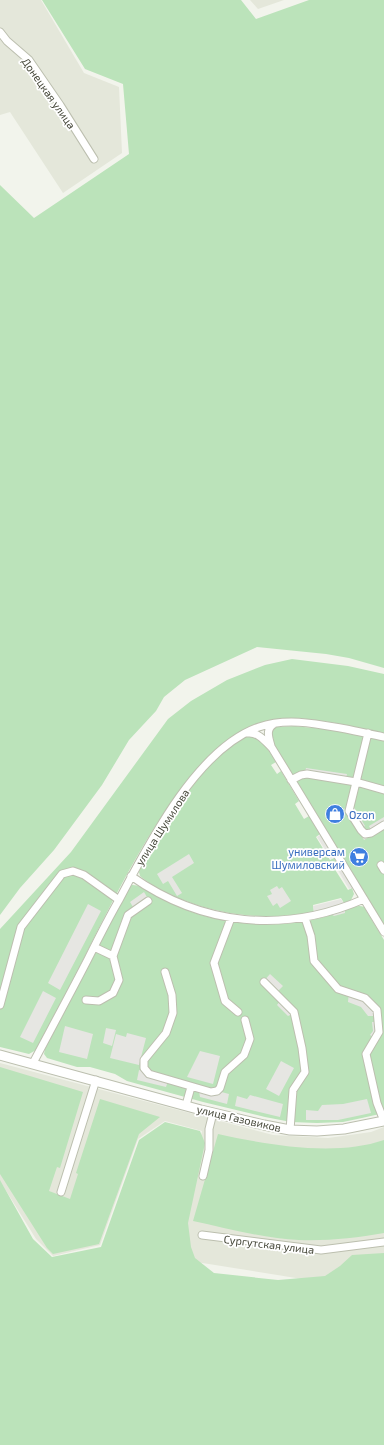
<svg xmlns="http://www.w3.org/2000/svg" width="384" height="1445" viewBox="0 0 384 1445" font-family="'Exo 2',sans-serif">
<style>
.residential{fill:#e4e7da}
.green{fill:#bbe3ba}
.parking{fill:#e6e6e2}
.lines{fill:none;stroke-linecap:round;stroke-linejoin:round}
.minor-casing{stroke:#bcbfaf;stroke-width:9}
.tertiary-casing{stroke:#bcbfaf;stroke-width:11}
.minor{stroke:#fff;stroke-width:7}
.tertiary{stroke:#fff;stroke-width:9}
.labels{text-anchor:middle;dominant-baseline:central;stroke-width:3.5;stroke-linejoin:round;paint-order:stroke}
.street-label{font-size:11px;fill:#46483a;stroke:#fff}
.shop-label{font-size:11px;fill:#366cbe;stroke:#fff;text-anchor:start}
</style>
<rect width="100%" height="100%" fill="#f2f4ec"/>
<path class="residential" d="M0 0H41L84 73 119 87 122 153 63 193 10 112 0 115Z
M250 0H284L258 9Z
M0 1063 273 1135 328 1138 371 1132 384 1127V1275L327 1283 171 1258 202 1131 165 1121 138 1139 100 1245 53 1256 36 1239 0 1181Z"/>
<path class="green" d="M42 0H241L256 19 309 0H384V668L349 658 326 654 257 647 185 680 164 697 156 711 129 740 102 785 54 850 20 888 0 915V185L34 218 129 154 123 84 85 69Z
M292 659 348 666 384 674V734C371 730 358 728 346 725 317 720 287 714 259 723 185 747 119 889 85 956 69 987 52 1019 36 1050L29 1054 0 1047V929L71 852 168 719 191 701 227 680 265 665Z
M295 726C324 729 355 732 384 741V927L275 747 272 733 274 727Z
M248 736C261 737 270 752 276 762L271 765 277 774 281 771 299 801 295 804 304 819 309 816 320 834 316 837 330 860 334 858 338 865 334 868 348 890 352 888 354 894 351 900 344 903 341 898 313 905 314 912C270 920 228 917 186 901 170 895 153 887 140 876L139 872 142 864 144 865 161 839 158 837C177 806 214 749 248 736Z
M132 885C141 884 159 898 168 902 195 915 223 922 253 924 281 926 309 922 335 914 343 912 356 903 364 907L384 940V1113L362 1118 343 1122 317 1123 291 1122 265 1117 203 1102 127 1081 115 1074 90 1067H77L47 1058 44 1054 45 1049 128 889Z
M0 1067 83 1092 60 1168 57 1167 49 1191 70 1199 78 1174 76 1173 100 1099 160 1117 139 1134 99 1244 53 1254 47 1248 0 1174Z
M165 1122 200 1131 205 1143 188 1223 191 1247 195 1258 214 1273 278 1280 325 1276 340 1266 352 1255 384 1253V1445H0V1180L33 1239 52 1257 101 1247 139 1140Z
M218 1134C268 1145 335 1157 384 1140V1233C356 1238 328 1241 299 1240 266 1239 226 1228 193 1221Z"/>
<path class="parking" d="M306 768 347 774 346 778 305 772Z
M352 804 365 826 362 828 365 833 371 830 369 826 384 817V828L364 840 344 809Z
M322 834 335 856 331 859 317 837Z
M189 854 194 863 172 877 182 893 177 896 168 881 163 884 157 874Z
M340 864 354 887 349 889 336 867Z
M277 886 279 889 282 887 291 901 280 908 277 903 273 906 267 896 272 894 270 890Z
M144 892 150 902 136 912 130 902Z
M341 899 345 905V913L334 916 331 914 315 918 313 906Z
M88 904 101 911 60 990 48 983Z
M270 974 283 986 277 992 297 1012 288 1016 277 1005 280 1001 262 983Z
M43 991 56 998 33 1043 20 1037Z
M349 991 379 1009 377 1040 370 1035 373 1031 372 1022H375V1016H368L361 1007 348 1002Z
M65 1026 93 1034 87 1059 59 1052Z
M106 1028 116 1030 112 1046 103 1043Z
M127 1033 146 1038 139 1065 110 1058 116 1034 126 1037Z
M200 1051 220 1056 213 1084 187 1077Z
M281 1061 294 1068 279 1096 266 1089Z
M139 1070 169 1078 166 1087 137 1080Z
M199 1086 229 1094 227 1104 200 1097 199 1092Z
M250 1095 283 1104 280 1117 235 1106 237 1096 247 1099Z
M367 1099 371 1113 338 1120H306V1110L318 1111 322 1105 343 1104Z"/>
<g class="lines">
<defs>
<path id="minor" d="M0 32 7 41 29 60 60 105 94 159
M248 733C258 732 265 741 272 748L384 932
M368 733 349 811 361 830 365 834 371 833 384 825
M271 746C269 738 265 729 274 724
M291 780 301 775 307 774 356 782 384 790
M381 865 384 870
M131 876C202 926 284 934 364 899
M231 918 214 963 225 1001 238 1012
M305 918 311 936 314 961 338 989 365 998 377 1010 379 1032 366 1054 377 1103 384 1121
M94 947 113 956
M165 972 172 995 173 1013 166 1033 144 1060V1068L149 1074 211 1092 217 1091 220 1088 225 1072 244 1055 250 1039 245 1020
M264 982 294 1012 302 1048 305 1072 293 1090 290 1130
M86 1000 99 1001 113 993 119 980 113 956 128 915 148 901
M0 1005 21 927 62 874 73 871 84 875 119 900
M33 1063C51 1029 70 994 88 959 98 939 108 919 119 900 148 845 197 748 259 727 287 717 318 724 346 729 359 732 371 734 384 737
M186 1105 191 1087
M203 1176 209 1150V1129L213 1113
M61 1192 96 1080
M202 1235 321 1250 384 1242"/>
<path id="tertiary" d="M0 1055 201 1110 264 1125 290 1130 317 1131 344 1129 384 1121"/>
</defs>
<use href="#minor" class="minor-casing"/>
<use href="#tertiary" class="tertiary-casing"/>
<use href="#minor" class="minor"/>
<use href="#tertiary" class="tertiary"/>
</g>
<defs>
<symbol id="shop-disc" viewBox="-11 -11 22 22"><circle r="9.5" fill="#3f7fe0" stroke="#fff"/><path d="M-5-2.5h2.3a2.7 3.5 0 0 1 5.4 0H5L5.5 6h-11ZM-1.5-2.5h3a1.5 2.3 0 0 0-3 0Z" fill="#fff"/></symbol>
<symbol id="supermarket-disc" viewBox="-11 -11 22 22"><circle r="9.5" fill="#3f7fe0" stroke="#fff"/><path d="M-6-5.5h2.5l.6 2H6L4.5 2H-2.5L-4.4-4H-6ZM-1.5 3.2a1.3 1.3 0 1 0 .1 0ZM3 3.2a1.3 1.3 0 1 0 .1 0Z" fill="#fff"/></symbol>
</defs>
<g fill-rule="evenodd">
<use href="#shop-disc" x="324" y="803" width="22" height="22"/>
<use href="#supermarket-disc" x="348" y="846" width="22" height="22"/>
</g>
<g class="labels">
<g class="street-label">
<text transform="translate(49 93) rotate(55)">Донецкая улица</text>
<text transform="translate(162 827) rotate(-57)">улица Шумилова</text>
<text transform="translate(239 1118) rotate(13)">улица Газовиков</text>
<text transform="translate(269 1244) rotate(7)">Сургутская улица</text>
</g>
<g class="shop-label">
<text x="349" y="814">Ozon</text>
<text x="345" y="851" text-anchor="end">универсам<tspan x="345" dy="13">Шумиловский</tspan></text>
</g>
</g>
</svg>
